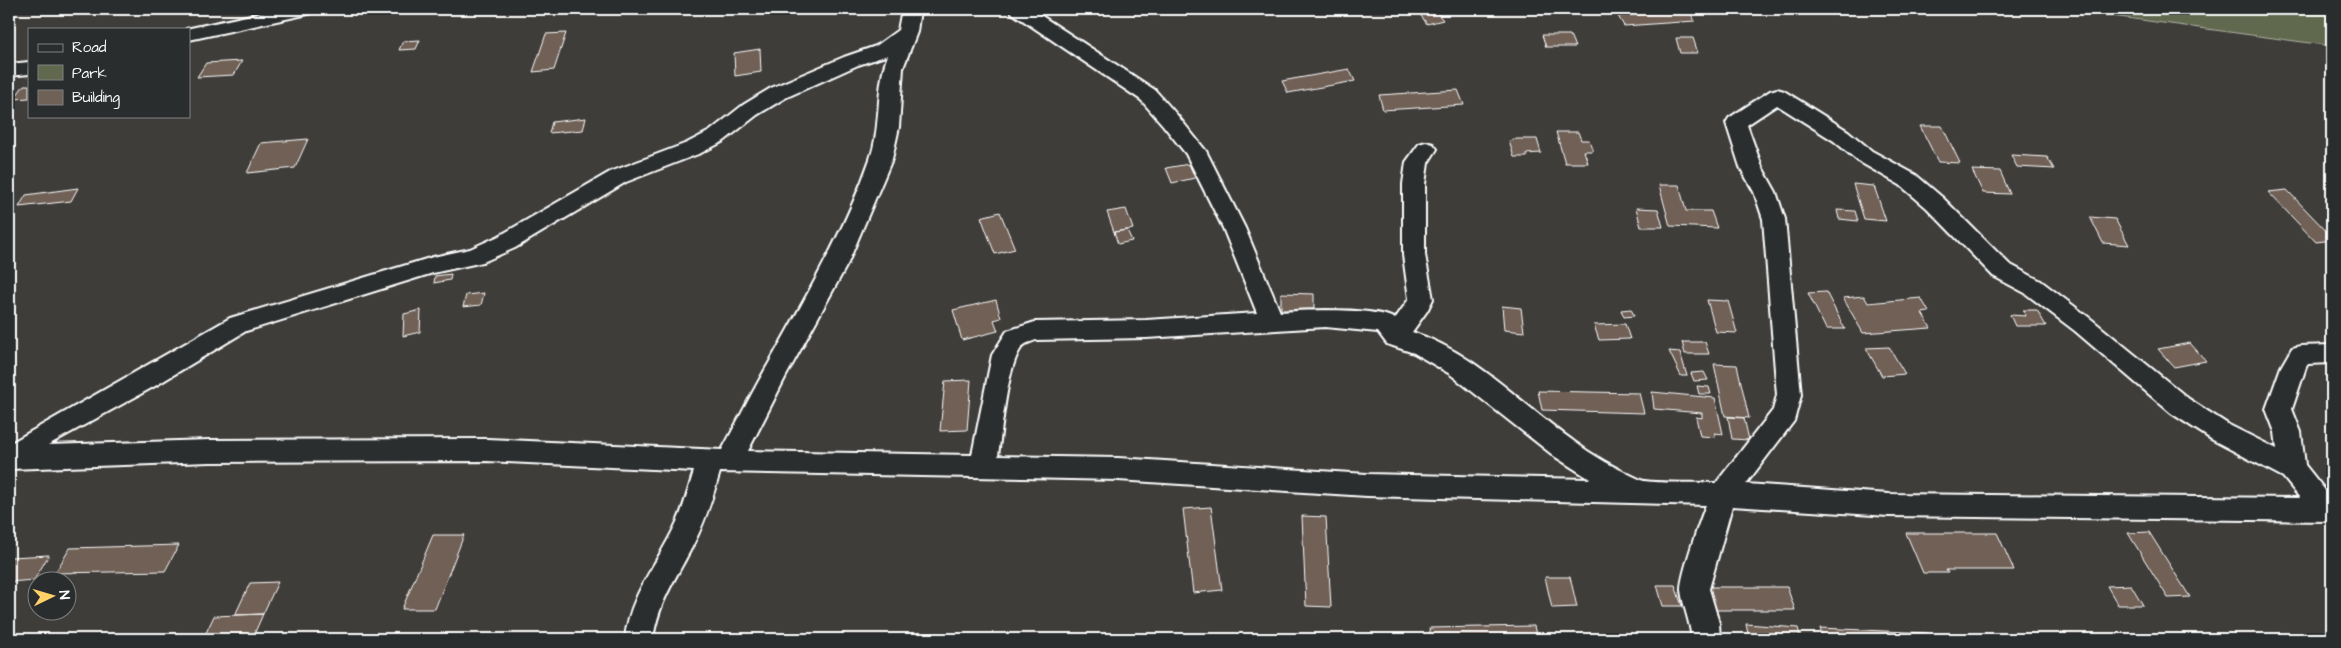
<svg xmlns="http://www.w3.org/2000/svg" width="2341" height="648" viewBox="0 0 2341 648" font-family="'Architects Daughter',sans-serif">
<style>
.green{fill:#61684e;stroke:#b0b4a6}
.building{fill:#706156;stroke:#fff}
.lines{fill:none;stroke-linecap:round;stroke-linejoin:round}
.street-casing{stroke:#fff;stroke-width:4}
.street{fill:#2a2d2e;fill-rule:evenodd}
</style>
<rect width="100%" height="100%" fill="#3f3d3a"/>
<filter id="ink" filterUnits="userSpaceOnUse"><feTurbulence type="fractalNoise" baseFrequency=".02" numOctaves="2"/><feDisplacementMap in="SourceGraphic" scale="10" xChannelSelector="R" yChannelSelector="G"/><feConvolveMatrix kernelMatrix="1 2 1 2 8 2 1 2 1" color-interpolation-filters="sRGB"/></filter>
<g filter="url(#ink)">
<path class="green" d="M2060 9H2332V46Z"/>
<path class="building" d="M1416 9H1434L1443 20 1427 24Z
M1665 9H1688L1695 21 1624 26 1618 16 1667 12Z
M566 33 554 70 533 72 546 34Z
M1542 35H1570L1575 47H1546Z
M1676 38H1693L1698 53H1680Z
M420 40 416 49 399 50 403 41Z
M760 49 761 72 735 76 734 53Z
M242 61 234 75 197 77 206 63Z
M1349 69 1355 81 1288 93 1282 81Z
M24 85H29V98L14 99Z
M1458 90 1464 105 1383 110 1379 95Z
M586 118 583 130 549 133 552 122Z
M1920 126H1942L1960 163 1938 162Z
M1556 132H1578L1581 140H1589L1593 151H1584L1588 163H1565Z
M308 139 295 168 247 173 261 143Z
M1517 139H1537L1541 153 1526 154 1527 157H1514L1509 141Z
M2011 155 2047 157 2054 169 2017 167Z
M1189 164 1195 178 1172 183 1166 168Z
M1972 170 2000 171 2010 194 1983 193Z
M1853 184 1874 186 1886 221 1864 219Z
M1659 185H1679L1686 211H1711L1717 228 1670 226Z
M78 188 71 201 19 207 26 195Z
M2287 190 2332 237V240L2316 242 2268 192Z
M1636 208 1658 209 1663 227H1641Z
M1126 209 1133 229 1114 232 1107 212Z
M1837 210 1855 211 1858 221 1839 219Z
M1000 212 1015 249 995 254 981 217Z
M2090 217 2115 219 2129 245 2103 243Z
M1127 230 1132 241 1118 244 1114 232Z
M451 274 450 280 434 283 435 276Z
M1826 292 1845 329H1826L1808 293Z
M484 293 481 305 463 307 466 295Z
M1281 293 1314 294V311L1281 310Z
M1864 296 1868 303 1921 298 1929 312 1922 313 1931 328 1863 333 1843 298Z
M996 300 1001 318 994 320 998 331 962 340 953 310Z
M1707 300 1728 301 1737 333 1716 332Z
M1502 306 1521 308 1524 332 1504 330Z
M1631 309 1634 316 1624 317 1621 310Z
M421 310 420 332 403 336 404 314Z
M2023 310H2037L2046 326H2015L2010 315 2026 316Z
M1625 324 1630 339 1599 340 1594 325Z
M1682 342H1705L1709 354H1685Z
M2190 343 2206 361 2174 367 2158 349Z
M1889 347 1905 374 1882 376 1866 348Z
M1669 351 1680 352 1687 376H1681Z
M1714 364 1737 365 1749 418 1725 416Z
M1704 372 1708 380 1694 381 1691 373Z
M971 380 967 430 940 431 945 381Z
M1697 386 1709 387 1711 394H1699Z
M1538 391 1639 393 1644 413 1542 410Z
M1652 392 1715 398 1723 434 1715 433 1716 437 1700 436 1696 417 1702 418V413L1654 409Z
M1728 417 1744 418 1749 440 1732 439Z
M1211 507 1222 590 1193 593 1183 509Z
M1302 516 1326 517 1331 607 1306 606Z
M2149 532 2190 597 2168 598 2128 533Z
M1906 533H1997L2014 570H1946L1948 573H1923Z
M433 535H464L435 609H402Z
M179 545 165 571 55 573 70 548Z
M49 555 34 580 9 582V560L11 557Z
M1545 577H1570L1577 607 1552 608Z
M278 582 263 614 235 615 250 583Z
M1657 585H1675L1682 606H1663Z
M2131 585 2143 605H2118L2107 586Z
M1703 587H1787L1795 610H1710Z
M263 614 252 639H203L214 616Z
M1746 624 1798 628 1801 639H1749Z
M1534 626 1537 639H1431L1429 628Z
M1820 628 1927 633 1930 639H1823Z"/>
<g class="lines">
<defs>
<path id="street" d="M279 9H313L311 13 304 15 189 40V29H186Z
M902 9H920L917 32 903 68 899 127 892 159 848 263 786 376 748 451 972 455 992 355 1007 331 1035 322 1146 320 1257 313 1223 228 1186 154 1163 125 1141 100 1012 13 1010 9H1031L1155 90 1177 115 1206 151 1245 228 1280 312C1303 310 1378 307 1395 319L1409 299 1403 255V184L1406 162 1419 144 1426 142 1433 144 1437 149 1428 163 1425 184V255L1433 299 1427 311 1412 332C1474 352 1520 403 1572 440 1593 456 1617 469 1641 480 1649 484 1703 482 1716 483L1773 410 1777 395 1763 219 1754 192 1740 167 1726 123 1729 118 1770 91 1777 89 1784 91 1848 131 1872 151 1916 175 1943 198 2009 264 2041 281 2091 319 2189 399 2229 425 2277 449 2275 432 2266 409 2281 367 2292 348 2301 346 2332 345V363L2308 364 2306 367 2292 409 2301 432 2305 465 2332 499V521L1889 516 1732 506 1709 589 1719 623 1720 639H1692C1690 621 1683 606 1681 590 1680 578 1700 519 1706 505L1367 496 1118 480 720 472C713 496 706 519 695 541 678 576 659 599 653 639H625C629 596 657 564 675 526 684 509 688 489 694 471L487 461 210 462 9 469V444L230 318 433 257 470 249 499 236 610 172 687 143 710 131 743 105 771 88 844 57 876 46 898 30ZM888 55C875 88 882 125 870 159 845 231 806 297 769 363 752 392 738 421 722 450L487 439 210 440 48 445 155 386 246 331 433 273 483 262 515 248 626 182 701 153 724 141 757 115 785 98 858 65ZM1777 105 1834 141 1858 161 1900 185 1927 208 1993 276 2025 293 2075 331 2171 413 2211 439 2283 477 2300 498 1889 494 1746 484 1794 421 1801 395 1785 219 1776 192 1762 167 1747 125ZM1325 327 1378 332 1387 344 1414 353 1450 374 1554 456 1590 479 1367 474 1118 458 998 456C1002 430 1007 365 1022 347 1025 343 1031 342 1036 340L1146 338Z
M29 62V74L9 76V64Z"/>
</defs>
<use href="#street" class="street-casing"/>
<use href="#street" class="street"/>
</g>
</g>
<rect width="2341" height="648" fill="none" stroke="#2a2d2e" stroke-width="30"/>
<rect x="15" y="15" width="2311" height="618" fill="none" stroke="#fff" stroke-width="2" filter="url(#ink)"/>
<rect x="28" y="28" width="162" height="90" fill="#2a2d2e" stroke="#7f8182"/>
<rect x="38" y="44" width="25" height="8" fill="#2a2d2e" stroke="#7f8182"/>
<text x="72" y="52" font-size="15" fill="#ffffff">Road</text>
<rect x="38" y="65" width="25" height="15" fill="#61684e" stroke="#7f8182"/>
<text x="72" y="78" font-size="15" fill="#ffffff">Park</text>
<rect x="38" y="90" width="25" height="15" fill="#706156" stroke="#7f8182"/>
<text x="72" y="102" font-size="15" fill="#ffffff">Building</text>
<g transform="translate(52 596) rotate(85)"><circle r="24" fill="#2a2d2e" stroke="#7f8182"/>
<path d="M0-4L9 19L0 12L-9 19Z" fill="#ffd166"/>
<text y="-8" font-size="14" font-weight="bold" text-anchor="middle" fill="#ffffff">N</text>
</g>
</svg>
